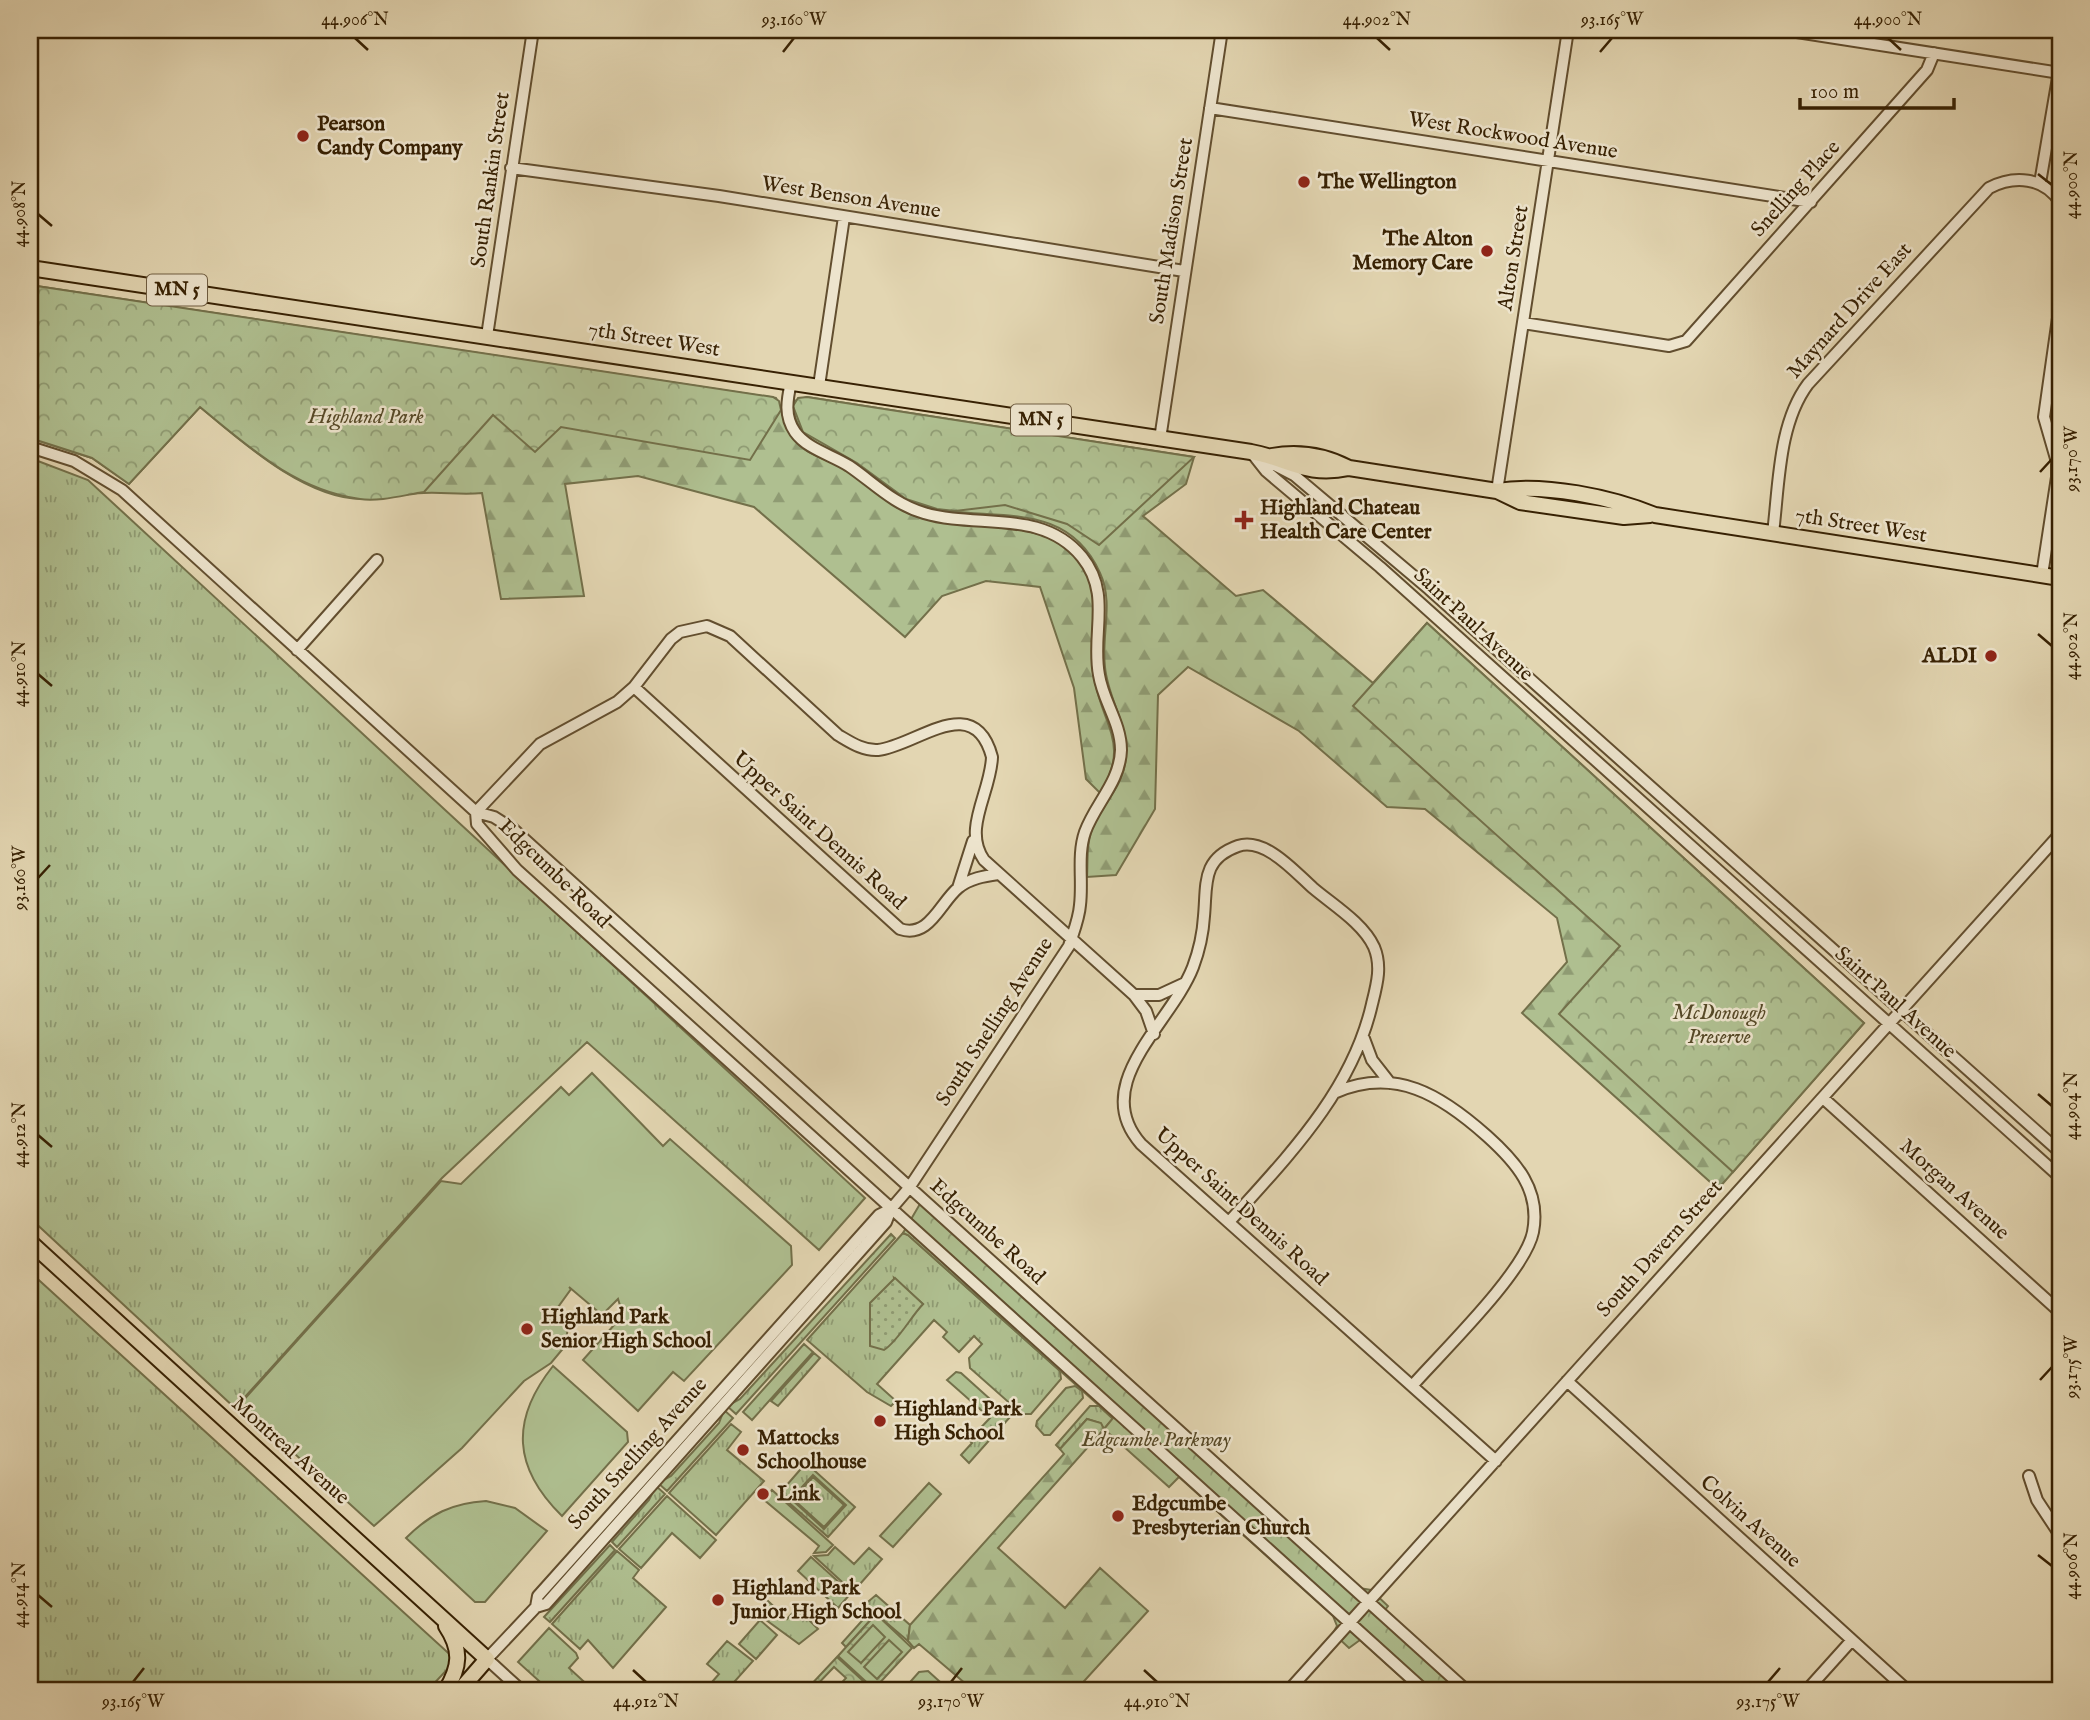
<svg xmlns="http://www.w3.org/2000/svg" width="2090" height="1720" viewBox="0 0 2090 1720" font-family="'IM FELL English',serif">
<style>
.grass{fill:url(#grass-tufts);stroke:#73704a;stroke-width:2;fill-rule:evenodd}
.forest{fill:url(#forest-firs);stroke:#73704a;stroke-width:2}
.park{fill:url(#park-crowns);stroke:#73704a;stroke-width:2}
.garden{fill:url(#garden-dots);stroke:#73704a;stroke-width:2}
.pitch{fill:#afbf90;stroke:#73704a;stroke-width:2}
.lines{fill:none;stroke-linecap:round;stroke-linejoin:round}
.minor-casing{stroke:#624e2f;stroke-width:14}
.major-casing{stroke:#372103;stroke-width:18}
.minor{stroke:#ede4cd;stroke-width:10}
.major{stroke:#e3d6b2;stroke-width:14}
.ticks{fill:none;stroke:#372103;stroke-width:2.5}
.poi-dot{fill:#8f2418;stroke:#ede4cd;stroke-width:2.5}
.labels{text-anchor:middle;dominant-baseline:central;stroke-width:5;stroke-linejoin:round;paint-order:stroke}
.shield{fill:#ede4cd;stroke:#6e5c40;stroke-width:2}
.shield-label{font-size:19px;font-weight:bold;fill:#372103}
.poi-label{font-size:21px;font-weight:bold;fill:#372103;stroke:#ede4cd;text-anchor:start}
.street-label{font-size:21px;fill:#372103;stroke:#ede4cd}
.park-label{font-size:21px;font-style:italic;fill:#554826;stroke:#ede4cd}
.neatline{fill:none;stroke:#372103;stroke-width:2.5}
.ticks-label{font-size:18px;text-anchor:middle;fill:#372103}
</style>
<defs>
<pattern id="grass-tufts" width="24" height="20" patternUnits="userSpaceOnUse" patternTransform="scale(1.75)"><rect width="24" height="20" fill="#afbf90"/><path d="M3 7l-1-3M5 7V3M7 7l1-3M15 17l-1-3M17 17v-4M19 17l1-3" fill="none" stroke="#8f9b73"/></pattern>
<pattern id="forest-firs" width="22" height="20" patternUnits="userSpaceOnUse" patternTransform="scale(1.75)"><rect width="22" height="20" fill="#afbf90"/><path d="M5 1l3.5 6h-7zM16 11l3.5 6h-7z" fill="#8f9b73"/></pattern>
<pattern id="park-crowns" width="20" height="18" patternUnits="userSpaceOnUse" patternTransform="scale(1.75)"><rect width="20" height="18" fill="#afbf90"/><path d="M2 6a3 3 0 1 1 6 0M12 15a3 3 0 1 1 6 0" fill="none" stroke="#8f9b73"/></pattern>
<pattern id="garden-dots" width="8" height="8" patternUnits="userSpaceOnUse" patternTransform="scale(1.75)"><rect width="8" height="8" fill="#afbf90"/><path d="M2 2h.1M6 6h.1" fill="none" stroke="#8f9b73" stroke-width="1.8" stroke-linecap="round"/></pattern>
</defs>
<rect width="100%" height="100%" fill="#e3d6b2"/>
<filter id="stains"><feTurbulence type="fractalNoise" baseFrequency=".00286" numOctaves="4"/><feColorMatrix values="0 0 0 0 .2 0 0 0 0 .09 0 0 0 0 .02 0 0 0 .5 -.17"/></filter>
<radialGradient id="worn" r=".72"><stop offset=".6" stop-color="#630" stop-opacity="0"/><stop offset="1" stop-color="#630" stop-opacity=".3"/></radialGradient>
<path class="grass" d="M30 458 88 480 865 1198 819 1250 587 1042 442 1178 235 1408 30 1218Z
M903 1233 908 1235 1060 1371 1061 1379 1031 1414H1022L970 1368 969 1358 982 1344 974 1336 959 1352 943 1337 947 1332 934 1320 877 1384 896 1401 891 1406 867 1392 807 1340ZM894 1278 923 1304 903 1325Z
M891 1234 895 1238 736 1414 727 1406 740 1399Z
M30 1272 456 1660 428 1690H30Z
M804 1344 813 1352 752 1420 743 1412Z
M814 1353 820 1358 778 1406 771 1401Z
M956 1372 961 1373 1010 1417 969 1463 961 1455 972 1443 969 1440 990 1418 947 1380Z
M1075 1386 1082 1391 1083 1398 1050 1435H1044L1036 1426 1037 1421 1066 1388Z
M1090 1406H1099L1113 1419 1104 1429 1100 1423 1087 1419 1060 1449 1056 1445Z
M724 1410 733 1418 667 1491 658 1483 671 1476 719 1423Z
M731 1424 741 1432 727 1450 764 1481 716 1535 669 1493Z
M806 1463 855 1507 828 1537 779 1494ZM813 1475 846 1505 824 1529 791 1499Z
M813 1477 844 1505 824 1527 793 1499Z
M929 1483 941 1494 893 1547 880 1536Z
M656 1486 665 1494 617 1547 612 1542 649 1500Z
M772 1490 833 1545 826 1552 814 1553 819 1546 763 1499Z
M667 1496 716 1540 700 1558 672 1533 641 1568 619 1549Z
M610 1545 615 1550 550 1622 544 1617Z
M835 1547 854 1564 869 1548 882 1559 853 1592 814 1556 828 1555Z
M617 1551 639 1570 633 1578 666 1607 613 1668 588 1640 580 1649 552 1624Z
M811 1557 851 1593 838 1608 798 1571Z
M876 1595 910 1625 908 1641 876 1614 846 1647 842 1643 869 1613 863 1606Z
M768 1601 787 1619 797 1608 818 1629 799 1644 762 1617 759 1612Z
M760 1620 777 1635 756 1659 739 1644Z
M549 1628 576 1653 578 1658 569 1668 593 1690H549L518 1662Z
M727 1641 753 1661 727 1690H705L719 1674 707 1664Z"/>
<path class="forest" d="M30 285 776 398C785 411 784 429 795 441 805 454 827 459 841 467 868 482 886 506 916 516 971 536 1051 509 1086 572 1103 605 1088 646 1095 682 1104 727 1130 746 1100 793L1086 779 1074 688 1040 587 986 581 942 596 905 637 754 507 638 476 565 484 584 596 501 599 482 493C462 495 443 492 424 493 404 493 385 499 365 499 307 501 242 442 200 407L129 484 92 458 30 438Z
M807 397 1194 457 1186 484 1143 516 1236 596 1263 590 1373 683 1427 623 1864 1023 1718 1189 1522 1013 1567 962 1557 918 1425 809 1387 807 1299 731 1188 667 1158 695 1155 809 1116 875 1087 877C1088 859 1086 841 1094 825 1103 804 1121 788 1125 764 1132 729 1108 701 1105 667 1101 635 1114 603 1100 573 1065 495 986 524 923 506 896 498 879 478 857 463 840 452 815 446 802 431 795 421 793 413 794 401Z
M1087 1419 1101 1423 1104 1429 998 1548 1065 1608 1100 1568 1148 1611 1076 1690H973L919 1644 914 1648 908 1641 910 1625 1064 1454 1060 1449Z"/>
<path class="park" d="M30 285 773 397 779 401 781 410 750 460 561 427 535 452 493 415 424 492C404 495 379 502 360 499 295 490 249 447 200 407L129 484 92 458 30 438Z
M807 397 1194 457 1099 545 1067 524 1005 505 955 511 937 509 906 499 857 463 803 432 793 406 798 398Z
M1427 623 1864 1023 1733 1172 1559 1014 1620 946 1353 706Z
M924 1197 1359 1588 1371 1590 1388 1606 1385 1610 1473 1690H1415L1360 1640 1349 1648 1333 1633 1337 1626 1333 1616 1179 1477 1169 1487 1104 1429 1113 1418 908 1235 903 1233Z
M876 1614 912 1648 874 1689 838 1656Z
M837 1657 873 1690H859L851 1683 843 1690H835L846 1678 834 1667 812 1690H806Z"/>
<path class="garden" d="M895 1278 923 1304C910 1318 898 1341 884 1350L870 1346V1303Z"/>
<path class="pitch" d="M592 1073 663 1146 670 1139 791 1246 792 1265 684 1381 673 1372 638 1411 583 1360 623 1315 618 1299 602 1315 569 1287 571 1289 556 1310 568 1323 566 1345 551 1363 524 1381 462 1448 374 1526 240 1404 441 1181 461 1184 561 1087 569 1095Z
M553 1366 627 1432 628 1442 562 1516C513 1468 510 1420 553 1366Z
M486 1501 515 1508 547 1531 485 1602H475L406 1538C430 1514 452 1503 486 1501Z
M873 1625 885 1637 861 1663 848 1652Z
M889 1640 902 1652 877 1679 864 1667Z
M928 1671 949 1690H903L919 1672Z"/>
<g class="lines">
<defs>
<path id="minor" d="M1784 30 2060 73
M1210 108 1811 202
M511 168 719 196 1184 271
M2040 183 2059 72
M1523 323 1669 346 1686 341 1927 70 1934 53
M487 336 533 30
M819 386 844 217
M1160 439 1222 30
M30 447 74 461 122 490 476 812 494 817 513 829 1466 1690
M1251 452 1266 471 1380 567 2060 1177
M1265 460 1294 475 1429 589 2060 1152
M1497 491 1568 30
M1773 533C1779 486 1778 424 1808 384L1989 188C2014 175 2044 177 2060 202
M2042 575 2057 477V462L2044 417 2060 304
M297 650 377 560
M634 687 900 929C929 939 940 903 958 888 970 878 985 876 999 874
M476 812 477 824 517 870 1424 1690
M476 812 540 744 617 702 634 687 671 639 680 632 707 626 730 636 838 735C850 742 863 751 878 750 916 746 974 690 992 757 991 792 962 829 984 860L1134 995 1146 1011 1154 1034
M958 888 973 841
M1134 995H1159L1185 983
M1363 1036 1372 1060 1390 1083
M1334 1093C1395 1066 1441 1095 1487 1136 1516 1162 1541 1190 1533 1232 1525 1272 1442 1352 1412 1386
M1823 1098 2060 1312
M1229 1222C1287 1157 1352 1092 1372 1004 1377 984 1382 966 1374 947 1363 923 1333 905 1313 888 1295 872 1265 837 1238 846 1201 859 1207 885 1204 916 1203 933 1199 951 1193 967 1171 1024 1088 1084 1141 1144L1496 1461
M1567 1381 1907 1690
M2029 1476 2037 1500 2060 1535
M536 1607 538 1596 879 1215 891 1209 909 1188 1069 946C1073 933 1079 919 1080 905 1083 881 1077 855 1085 832 1095 804 1120 782 1121 750 1121 723 1103 701 1099 675 1091 634 1112 594 1082 557 1042 508 977 529 924 513 893 504 874 483 849 466 832 455 807 449 795 432 784 416 787 400 791 382
M521 1690 487 1659 536 1607 546 1604 886 1222 891 1209
M1289 1690 2060 834
M1807 1690 1852 1640"/>
<path id="major" d="M30 268 1251 452C1290 459 1305 477 1349 468
M1272 456C1300 451 1324 455 1349 468L1497 491 1520 502 1624 517 1650 515
M1497 491C1544 483 1611 497 1655 515L2060 578
M30 1242 487 1659 460 1690
M446 1626C462 1650 460 1667 446 1690"/>
</defs>
<use href="#minor" class="minor-casing"/>
<use href="#major" class="major-casing"/>
<use href="#minor" class="minor"/>
<use href="#major" class="major"/>
</g>
<path class="ticks" d="M355 38 368 50M1377 38 1390 50M1888 38 1901 50M783 52 794 38M1600 52 1612 38M2038 174 2052 185M38 214 52 226M2040 472 2052 459M2038 634 2052 646M38 674 52 686M38 878 50 865M2038 1094 2052 1106M38 1135 52 1147M2040 1380 2052 1367M2038 1555 2052 1566M38 1595 52 1607M633 1670 646 1682M1144 1670 1157 1682M133 1682 144 1668M951 1682 962 1668M1768 1682 1780 1668"/>
<g class="poi-dot">
<circle cx="303" cy="136" r="7"/>
<circle cx="1304" cy="182" r="7"/>
<circle cx="1487" cy="251" r="7"/>
<path d="M1240.5 509.5h7v7h7v7h-7v7h-7v-7h-7v-7h7z"/>
<circle cx="1991" cy="656" r="7"/>
<circle cx="527" cy="1329" r="7"/>
<circle cx="880" cy="1421" r="7"/>
<circle cx="743" cy="1450" r="7"/>
<circle cx="763" cy="1494" r="7"/>
<circle cx="1118" cy="1516" r="7"/>
<circle cx="718" cy="1600" r="7"/>
</g>
<g class="labels">
<g class="shield">
<rect x="147" y="274.5" width="60" height="31" rx="5"/>
<rect x="1011" y="404.5" width="60" height="31" rx="5"/>
</g>
<g class="shield-label">
<text x="177" y="290">MN 5</text>
<text x="1041" y="420">MN 5</text>
</g>
<g class="poi-label">
<text x="317" y="124">Pearson<tspan x="317" dy="24">Candy Company</tspan></text>
<text x="1318" y="182">The Wellington</text>
<text x="1473" y="239" text-anchor="end">The Alton<tspan x="1473" dy="24">Memory Care</tspan></text>
<text x="1260" y="508">Highland Chateau<tspan x="1260" dy="24">Health Care Center</tspan></text>
<text x="1977" y="656" text-anchor="end">ALDI</text>
<text x="541" y="1317">Highland Park<tspan x="541" dy="24">Senior High School</tspan></text>
<text x="894" y="1409">Highland Park<tspan x="894" dy="24">High School</tspan></text>
<text x="757" y="1438">Mattocks<tspan x="757" dy="24">Schoolhouse</tspan></text>
<text x="777" y="1494">Link</text>
<text x="1132" y="1504">Edgcumbe<tspan x="1132" dy="24">Presbyterian Church</tspan></text>
<text x="732" y="1588">Highland Park<tspan x="732" dy="24">Junior High School</tspan></text>
</g>
<g class="street-label">
<text transform="translate(1513 136) rotate(9)">West Rockwood Avenue</text>
<text transform="translate(491 180) rotate(-82)">South Rankin Street</text>
<text transform="translate(1796 189) rotate(-48)">Snelling Place</text>
<text transform="translate(851 198) rotate(9)">West Benson Avenue</text>
<text transform="translate(1172 231) rotate(-81)">South Madison Street</text>
<text transform="translate(1514 258) rotate(-81)">Alton Street</text>
<text transform="translate(1850 311) rotate(-48)">Maynard Drive East</text>
<text transform="translate(654 340) rotate(9)">7th Street West</text>
<text transform="translate(1861 526) rotate(9)">7th Street West</text>
<text transform="translate(1473 625) rotate(43)">Saint Paul Avenue</text>
<text transform="translate(819 831) rotate(42)">Upper Saint Dennis Road</text>
<text transform="translate(554 874) rotate(44)">Edgcumbe Road</text>
<text transform="translate(1895 1003) rotate(42)">Saint Paul Avenue</text>
<text transform="translate(995 1022) rotate(-57)">South Snelling Avenue</text>
<text transform="translate(1954 1190) rotate(42)">Morgan Avenue</text>
<text transform="translate(1241 1207) rotate(42)">Upper Saint Dennis Road</text>
<text transform="translate(987 1232) rotate(42)">Edgcumbe Road</text>
<text transform="translate(1660 1249) rotate(-48)">South Davern Street</text>
<text transform="translate(290 1451) rotate(42)">Montreal Avenue</text>
<text transform="translate(638 1454) rotate(-48)">South Snelling Avenue</text>
<text transform="translate(1750 1522) rotate(42)">Colvin Avenue</text>
</g>
<g class="park-label">
<text x="366" y="417">Highland Park</text>
<text x="1719" y="1013">McDonough<tspan x="1719" dy="24">Preserve</tspan></text>
<text x="1156" y="1440">Edgcumbe Parkway</text>
</g>
</g>
<rect width="2090" height="1720" fill="none" stroke="#e3d6b2" stroke-width="77"/>
<path d="M1800 98v10h154v-10" fill="none" stroke="#372103" stroke-width="3.5"/>
<text x="1810" y="98" font-size="21" fill="#372103" stroke="#ede4cd" stroke-width="5" paint-order="stroke">100 m</text>
<rect x="38" y="38" width="2014" height="1644" class="neatline"/>
<g class="ticks-label">
<text x="355" y="25">44.906°N</text>
<text x="794" y="25">93.160°W</text>
<text x="1377" y="25">44.902°N</text>
<text x="1612" y="25">93.165°W</text>
<text x="1888" y="25">44.900°N</text>
<text transform="translate(2071 185) rotate(-90)" y="6">44.900°N</text>
<text transform="translate(19 214) rotate(-90)" y="6">44.908°N</text>
<text transform="translate(2071 459) rotate(-90)" y="6">93.170°W</text>
<text transform="translate(2071 646) rotate(-90)" y="6">44.902°N</text>
<text transform="translate(19 674) rotate(-90)" y="6">44.910°N</text>
<text transform="translate(19 878) rotate(-90)" y="6">93.160°W</text>
<text transform="translate(2071 1106) rotate(-90)" y="6">44.904°N</text>
<text transform="translate(19 1135) rotate(-90)" y="6">44.912°N</text>
<text transform="translate(2071 1367) rotate(-90)" y="6">93.175°W</text>
<text transform="translate(2071 1566) rotate(-90)" y="6">44.906°N</text>
<text transform="translate(19 1595) rotate(-90)" y="6">44.914°N</text>
<text x="133" y="1707">93.165°W</text>
<text x="646" y="1707">44.912°N</text>
<text x="951" y="1707">93.170°W</text>
<text x="1157" y="1707">44.910°N</text>
<text x="1768" y="1707">93.175°W</text>
</g>
<rect width="100%" height="100%" filter="url(#stains)"/>
<rect width="100%" height="100%" fill="url(#worn)"/>
</svg>
